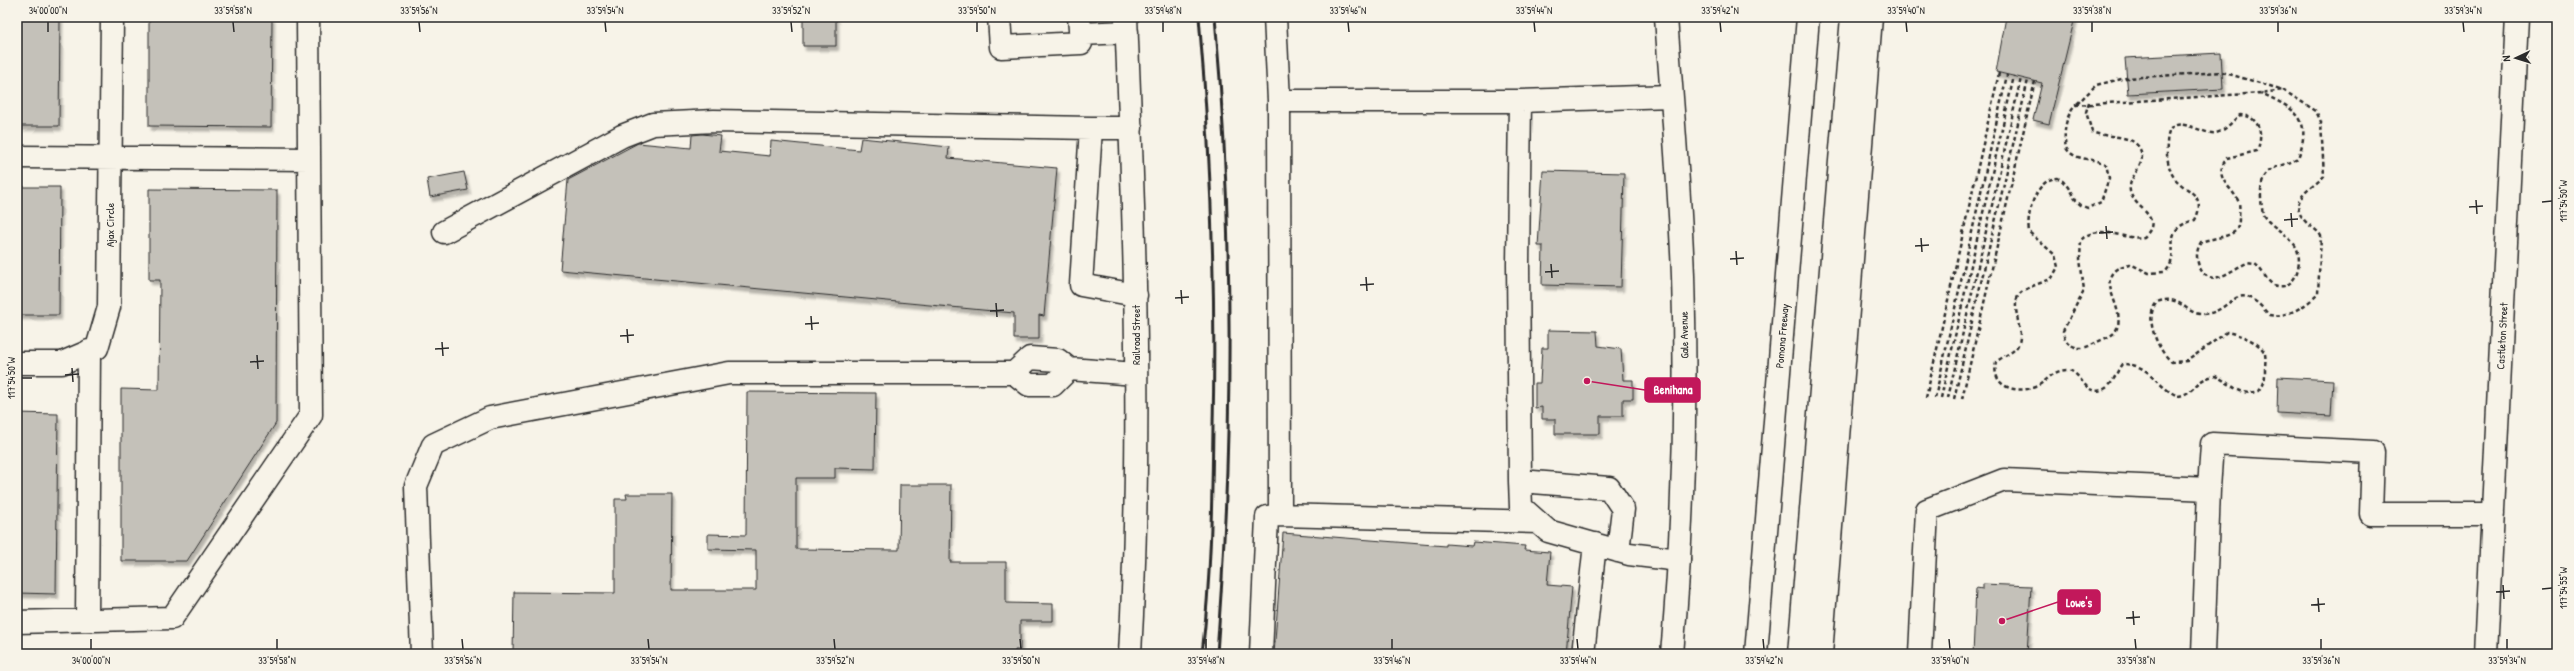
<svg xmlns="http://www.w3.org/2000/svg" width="2574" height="671" viewBox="0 0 2574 671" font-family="'Patrick Hand',sans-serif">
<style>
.building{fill:#c4c1b9;stroke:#2b2b2b;filter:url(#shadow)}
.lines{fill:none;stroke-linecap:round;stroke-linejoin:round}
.minor-casing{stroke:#2b2b2b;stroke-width:25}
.major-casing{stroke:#2b2b2b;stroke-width:25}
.highway-casing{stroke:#2b2b2b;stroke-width:25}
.path{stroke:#2b2b2b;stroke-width:2.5;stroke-dasharray:4 3;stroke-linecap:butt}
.minor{stroke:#f7f3e8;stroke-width:22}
.major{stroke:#f7f3e8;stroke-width:22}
.highway{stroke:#f7f3e8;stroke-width:22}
.rail{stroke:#2b2b2b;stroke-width:3}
.ticks{fill:none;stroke:#2b2b2b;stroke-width:1.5}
.labels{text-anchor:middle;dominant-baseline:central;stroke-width:3;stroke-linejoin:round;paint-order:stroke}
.street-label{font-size:11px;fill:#2b2b2b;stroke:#f7f3e8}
.leader{fill:none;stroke:#c2185b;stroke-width:1.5}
.callout-dot{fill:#c2185b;stroke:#f7f3e8;stroke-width:1.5}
.callout{fill:#c2185b;stroke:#c2185b;stroke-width:1.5}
.callout-label{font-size:12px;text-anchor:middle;font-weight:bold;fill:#fff}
.neatline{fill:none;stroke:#2b2b2b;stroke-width:1.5}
.ticks-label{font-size:10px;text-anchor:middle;fill:#2b2b2b}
</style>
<defs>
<filter id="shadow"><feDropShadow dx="2.5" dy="4.5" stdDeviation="1" flood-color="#0004"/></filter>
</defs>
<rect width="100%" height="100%" fill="#f7f3e8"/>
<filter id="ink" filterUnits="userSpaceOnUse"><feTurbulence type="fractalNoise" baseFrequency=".025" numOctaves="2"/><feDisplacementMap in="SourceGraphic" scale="8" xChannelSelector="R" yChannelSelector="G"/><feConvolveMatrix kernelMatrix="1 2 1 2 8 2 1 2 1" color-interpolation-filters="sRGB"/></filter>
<g filter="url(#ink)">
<path class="building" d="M17 17H60L59 126H17Z
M149 17H272L271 127 149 126Z
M803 17H836V46H803Z
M2006 17H2075L2049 124 2033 120 2042 83 1996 72Z
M2221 53 2223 89 2128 94 2125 58Z
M702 134 721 136 719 151 770 156 771 141 859 150 861 138 949 147 948 158 1057 168 1044 316 1039 315V339H1014V313L560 270 568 180 638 143 691 148 692 135Z
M1543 171 1624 173 1621 287 1542 285 1543 246H1538Z
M464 172 468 190 430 197 427 179Z
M17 187H60L59 315H17Z
M149 189 277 190 276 423 187 561H121V389L159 390 160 280H149Z
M1548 330 1597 331 1598 346 1621 349 1623 380H1633V399H1623V416H1600V434H1555V419H1542V407L1535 408V383H1540L1542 348H1548Z
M2278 377 2333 380 2331 416 2277 413Z
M747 392 876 393 875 469 835 468V478H796V549L899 550 900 485H951L950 562H1006V603L1053 604V621H1020V650H1015V654H513L514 592 615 593V499H627L626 494H672L671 590H756V550L708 549V534L746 535Z
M17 413 58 414 56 594 17 593Z
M1283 533 1446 546V544L1472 546 1473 542 1525 546 1524 550 1550 552 1547 585 1572 587 1566 654H1274Z
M1983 584 2031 586 2027 654H1973L1976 588 1983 589Z"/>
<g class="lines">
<defs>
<path id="minor" d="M999 17 1001 47 1081 43 1079 17
M1126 17C1135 229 1142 442 1130 654
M1275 17 1279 101
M1080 34 1127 32
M1671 96 1520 101 1518 265 1520 481 1521 507 1548 531 1629 554 1679 560
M1520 101H1279L1280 515 1538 522
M1131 128H1091L1081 285 1136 295
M17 157 309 159
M444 232 622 136 653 124 714 121 1091 128
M17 363H62L97 348 109 307 112 17
M1069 369 1053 385H1029L1014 373 1030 358 1058 360 1069 369 1136 374
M1520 481 1609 488 1623 509 1618 551
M87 620 89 351
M17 622 172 618 311 415 308 17
M422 654 416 486 433 445 490 418 729 373H1014
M1261 654 1267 517 1280 515
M1583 654 1595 544
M1920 654 1927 510 2004 480 2209 489 2212 444 2373 452 2371 514H2493
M2203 654 2209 489
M2486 654 2517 17"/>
<path id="major" d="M1666 17C1672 103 1680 190 1683 276 1687 402 1683 529 1672 654"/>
<path id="highway" d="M1756 654 1808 17
M1799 654 1852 17
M1821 654 1871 17"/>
</defs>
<use href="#minor" class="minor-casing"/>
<use href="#major" class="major-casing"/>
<use href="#highway" class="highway-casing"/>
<path class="path" d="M2283 90 2316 111 2321 122 2324 176C2315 187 2285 199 2305 221 2310 227 2317 229 2321 236L2318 294C2306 306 2287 318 2269 315 2235 274 2234 313 2203 314 2185 315 2181 293 2157 302 2143 318 2158 351 2172 362L2187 361 2227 332C2238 334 2261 342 2265 354 2266 359 2265 365 2265 370 2265 379 2265 384 2259 391 2239 398 2232 383 2215 376 2194 379 2195 394 2178 396 2154 386 2152 364 2122 364 2116 372 2114 384 2104 389 2084 398 2082 371 2067 370 2052 370 2047 382 2035 387 2015 394 1991 387 1996 362 2003 356 2014 353 2018 345 2026 330 2006 302 2023 291 2032 285 2043 283 2052 278L2058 267 2055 255 2029 232C2026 214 2036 178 2058 178 2073 186 2071 204 2088 208L2101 202 2109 178 2106 164C2093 157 2075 162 2066 148 2063 133 2065 116 2076 105L2261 93Z
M2089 102 2086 112 2092 132C2105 138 2129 134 2138 146 2151 164 2127 175 2130 191 2133 208 2166 217 2144 237 2122 241 2099 222 2081 240L2080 259 2084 290 2063 331C2064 339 2067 344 2075 347 2082 350 2089 346 2095 343 2101 340 2110 337 2114 333 2133 310 2084 274 2130 264L2149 273 2165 272C2184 253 2156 230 2195 220 2209 191 2181 192 2172 174 2168 166 2166 153 2167 144 2168 106 2201 136 2216 133 2226 131 2232 121 2240 115 2260 116 2264 135 2257 151L2227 158C2211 179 2233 186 2239 203 2240 208 2239 214 2239 218 2239 224 2238 229 2234 232 2225 238 2212 238 2201 242 2197 249 2196 255 2198 263 2208 293 2231 269 2247 263L2255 264C2262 269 2267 282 2274 285 2295 293 2304 263 2296 247 2289 235 2271 227 2263 215 2261 201 2257 179 2271 170 2280 164 2290 164 2298 158 2313 117 2295 109 2261 93
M2077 104 2096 85 2126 78 2222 72 2280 89
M1926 398 1999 73
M1935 398 2007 75
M1941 398 2014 76
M1948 398 2021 78
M1954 399 2028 80
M1962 399 2035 81"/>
<use href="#minor" class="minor"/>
<use href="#major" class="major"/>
<use href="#highway" class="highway"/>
<path class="rail" d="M1199 17C1211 154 1216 289 1213 427 1212 502 1211 579 1202 654
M1215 17C1234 229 1233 442 1217 654"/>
</g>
</g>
<path class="ticks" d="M48 22V32M233 22 234 32M419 22 420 32M605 22 606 32M791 22 792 32M977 22V32M1163 22V32M1348 22 1349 32M1534 22 1535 32M1720 22 1721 32M1906 22 1907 32M2092 22V32M2278 22V32M2463 22 2464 32M2476 200 2477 214M2542 202 2552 201M2469 207 2483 206M2291 213 2292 227M2284 220 2298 219M2106 226 2107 239M2099 233 2113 232M1921 238 1922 252M1915 246 1929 245M1736 251 1737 265M1730 259 1744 258M1551 264 1552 278M1545 272 1559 271M1366 277 1367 291M1360 285 1374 284M1181 290 1182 304M1175 298 1189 297M996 303 997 317M990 311 1004 310M811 316 812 330M805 324 819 323M627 329 628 343M620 336 634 335M442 342 443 356M435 349 449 348M257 355 258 369M250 362 264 361M72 368 73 382M65 375 79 374M22 378H32M2503 585 2504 599M2542 589 2552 588M2496 592 2510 591M2318 598 2319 612M2311 605 2325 604M2133 611 2134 625M2126 618 2140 617M91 639V649M277 639V649M462 639 463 649M648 639 649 649M834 639 835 649M1020 639 1021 649M1206 639V649M1392 639V649M1577 639 1578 649M1763 639 1764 649M1949 639 1950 649M2135 639 2136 649M2321 639V649M2507 639V649"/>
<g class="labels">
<g class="street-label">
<text transform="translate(110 225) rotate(-90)">Ajax Circle</text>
<text transform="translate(1136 335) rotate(-90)">Railroad Street</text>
<text transform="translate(1684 335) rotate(-91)">Gale Avenue</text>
<text transform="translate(1782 336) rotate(-85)">Pomona Freeway</text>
<text transform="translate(2502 336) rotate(-87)">Castleton Street</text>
</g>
</g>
<path class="leader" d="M1587 381L1645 390M2002 621L2058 602"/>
<g class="callout-dot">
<circle cx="1587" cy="381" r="4"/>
<circle cx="2002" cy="621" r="4"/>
</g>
<g class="callout">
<rect x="1645" y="378" width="55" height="24" rx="4"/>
<rect x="2058" y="590" width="42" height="24" rx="4"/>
</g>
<g class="callout-label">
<text x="1673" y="394">Benihana</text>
<text x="2079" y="607">Lowe's</text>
</g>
<rect width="2574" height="671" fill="none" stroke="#f7f3e8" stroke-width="44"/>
<g transform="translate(2516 58) rotate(266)" stroke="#f7f3e8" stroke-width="3" paint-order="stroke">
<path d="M0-3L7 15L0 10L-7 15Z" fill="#2b2b2b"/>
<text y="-6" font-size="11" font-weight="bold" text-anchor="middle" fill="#2b2b2b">N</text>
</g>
<rect x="22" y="22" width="2530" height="627" class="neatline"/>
<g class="ticks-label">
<text x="48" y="14">34°00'00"N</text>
<text x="233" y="14">33°59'58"N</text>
<text x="419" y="14">33°59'56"N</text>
<text x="605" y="14">33°59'54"N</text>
<text x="791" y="14">33°59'52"N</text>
<text x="977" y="14">33°59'50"N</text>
<text x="1163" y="14">33°59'48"N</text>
<text x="1348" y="14">33°59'46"N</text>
<text x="1534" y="14">33°59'44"N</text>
<text x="1720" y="14">33°59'42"N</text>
<text x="1906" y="14">33°59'40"N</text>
<text x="2092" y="14">33°59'38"N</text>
<text x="2278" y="14">33°59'36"N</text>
<text x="2463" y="14">33°59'34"N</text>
<text transform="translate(2563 201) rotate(-90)" y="4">117°54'50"W</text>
<text transform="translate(11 378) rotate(-90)" y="4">117°54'50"W</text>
<text transform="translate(2563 588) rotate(-90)" y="4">117°54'55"W</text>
<text x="91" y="664">34°00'00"N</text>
<text x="277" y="664">33°59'58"N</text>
<text x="463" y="664">33°59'56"N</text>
<text x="649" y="664">33°59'54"N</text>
<text x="835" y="664">33°59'52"N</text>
<text x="1021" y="664">33°59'50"N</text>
<text x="1206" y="664">33°59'48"N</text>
<text x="1392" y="664">33°59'46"N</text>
<text x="1578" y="664">33°59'44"N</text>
<text x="1764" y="664">33°59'42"N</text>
<text x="1950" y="664">33°59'40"N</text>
<text x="2136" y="664">33°59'38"N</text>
<text x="2321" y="664">33°59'36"N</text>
<text x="2507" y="664">33°59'34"N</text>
</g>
</svg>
